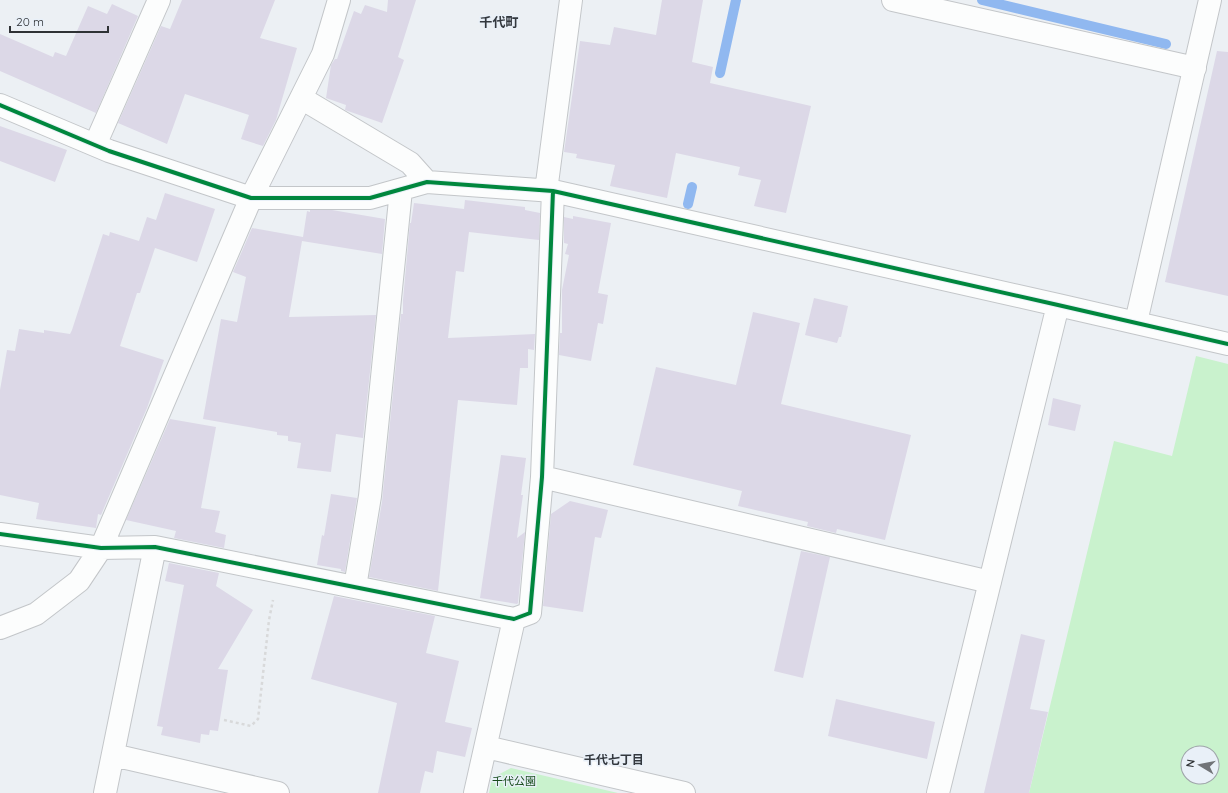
<svg xmlns="http://www.w3.org/2000/svg" width="1228" height="793" viewBox="0 0 1228 793" font-family="Quicksand,'Noto Sans JP',sans-serif">
<style>
.green{fill:#c9f2cd;fill-rule:evenodd}
.lines{fill:none;stroke-linecap:round;stroke-linejoin:round}
.stream{stroke:#90b8f0;stroke-width:10}
.building{fill:#dcd8e7}
.street-casing{stroke:#c3c6c9;stroke-width:24}
.path{stroke:#d8d9da;stroke-width:2.5;stroke-dasharray:3 3;stroke-linecap:butt}
.street{stroke:#fcfdfd;stroke-width:22}
.cycleway-casing{stroke:#e9f0f8;stroke-width:6}
.cycleway{stroke:#00873e;stroke-width:4}
.labels{text-anchor:middle;dominant-baseline:central;stroke-width:3;stroke-linejoin:round;paint-order:stroke}
.park-label{font-size:11px;fill:#1a4e1e;stroke:#e9f0f8}
.neighbourhood-label{font-size:12px;font-weight:bold;fill:#33383e;stroke:#e9f0f8}
.quarter-label{font-size:13px;font-weight:bold;fill:#33383e;stroke:#e9f0f8}
</style>
<rect width="100%" height="100%" fill="#ecf0f4"/>
<path class="green" d="M1196 356 1228 364V793H1029L1114 441 1172 456ZM1188 753H1212V777H1188Z
M511 768 618 793H489L492 778Z"/>
<g class="lines">
<path class="stream" d="M982 0 1166 44
M720 73 736 0
M688 204 692 187"/>
</g>
<path class="building" d="M182 0H275L260 38 297 48 276 120 263 146 241 139 249 115 185 94 167 144 118 123 161 26 170 29Z
M388 0H416L398 57 404 60 382 123 345 110 346 105 326 98 331 65 335 59H337L354 11 361 14 365 5 387 12Z
M662 0H703L692 62 713 67 710 83 811 106 786 213 754 206 761 180 738 175 740 167 676 153 667 198 610 186 615 165 576 158 577 154 564 152 580 41 610 45 614 27 656 35Z
M112 4 138 16 96 113 0 71V34L53 57 55 52 66 56 88 6 107 14Z
M1217 51 1228 52V296L1165 282Z
M0 126 67 150 55 182 0 161Z
M165 193 215 209 197 262 155 248 140 293H137L120 346 164 360 147 408 101 515 98 514 96 528 36 519 39 503 0 495V390L7 350 15 351 19 329 44 333V330L70 334 72 330 103 234 109 236 110 232 139 241 147 217 156 220Z
M465 200 525 207V210L540 213 539 240 469 232 464 272 456 271 448 338 535 334 534 350 528 349V368H520L517 405 458 400 438 591 369 577 382 502 401 314H403V300L410 223H411L414 203 464 209Z
M310 210H332L385 219 382 254 302 241 289 317 376 315 363 438 336 434 331 472 297 468 301 443 288 441V436L277 435V432L203 419 221 319 237 322 246 277 233 272 252 228 303 237 307 211 310 212Z
M573 216 611 223 598 293 608 295 603 324 598 323 591 361 559 355 560 333H562V290L569 255 565 254 568 244 564 243V217L573 219Z
M814 298 848 306 841 337H839L837 343 805 335Z
M753 312 800 323 781 404 911 435 885 540 837 529 836 533 807 526 808 522 738 506 742 491 633 465 656 367 736 385Z
M1053 398 1081 405 1075 431 1048 425Z
M170 419 216 427 201 508 220 511 215 532 226 535 224 548 174 538 176 531 126 520Z
M501 455 526 458 521 495H523L517 538 525 532 518 603 517 604 480 598Z
M331 494 357 498 345 572 341 571V569L317 565 322 535 324 536Z
M570 501 608 510 601 538 595 537 583 612 543 606 551 514Z
M801 551 830 557 803 678 774 671Z
M169 563 219 573 216 586 253 610 218 669 228 670 218 731 210 730 209 735 201 734 200 743 161 735 163 727 157 726 184 585 165 581Z
M334 596 435 616 426 653 459 661 445 722 472 728 465 757 437 751 433 773 425 771 420 793H378L397 703 311 679Z
M1021 634 1045 640 1030 709 1048 712 1029 793H984Z
M836 699 935 722 927 759 828 736Z"/>
<g class="lines">
<defs>
<path id="street" d="M893 0 1195 68
M301 98 410 163 427 182
M0 105 109 151 251 198H370L427 182 553 191 1058 305 1228 344
M95 145 159 0
M546 191 571 0
M1136 322 1210 0
M542 477 990 582
M0 534 101 548 155 547 514 619 530 613 542 477 553 191
M355 587 370 496 401 190
M0 628 36 614 79 581 101 548 251 198 323 54 339 0
M486 747 684 793
M113 755 278 793
M105 793 155 547
M475 793 514 619
M938 793 1058 305"/>
</defs>
<use href="#street" class="street-casing"/>
<path class="path" d="M224 720 251 726 258 719 269 620 273 600"/>
<use href="#street" class="street"/>
<defs>
<path id="cycleway" d="M0 105 109 151 251 198H370L427 182 553 191 1058 305 1228 344
M0 534 101 548 155 547 514 619 530 613 542 477 553 191"/>
</defs>
<use href="#cycleway" class="cycleway-casing"/>
<use href="#cycleway" class="cycleway"/>
</g>
<g class="labels">
<g class="park-label">
<text x="514" y="781">千代公園</text>
</g>
<g class="neighbourhood-label">
<text x="614" y="759">千代七丁目</text>
</g>
<g class="quarter-label">
<text x="499" y="22">千代町</text>
</g>
</g>
<g transform="translate(1200 765) rotate(280)"><circle r="19" fill="#e9f0f8" stroke="#9fa4aa"/>
<path d="M0-3L7 15L0 10L-7 15Z" fill="#717478"/>
<text y="-6" font-size="11" font-weight="bold" text-anchor="middle" fill="#2f3235">N</text>
</g>
<path d="M10 26v6h98v-6" fill="none" stroke="#2f3235" stroke-width="2"/>
<text x="16" y="26" font-size="12" fill="#2f3235" stroke="#e9f0f8" stroke-width="3" paint-order="stroke">20 m</text>
</svg>
